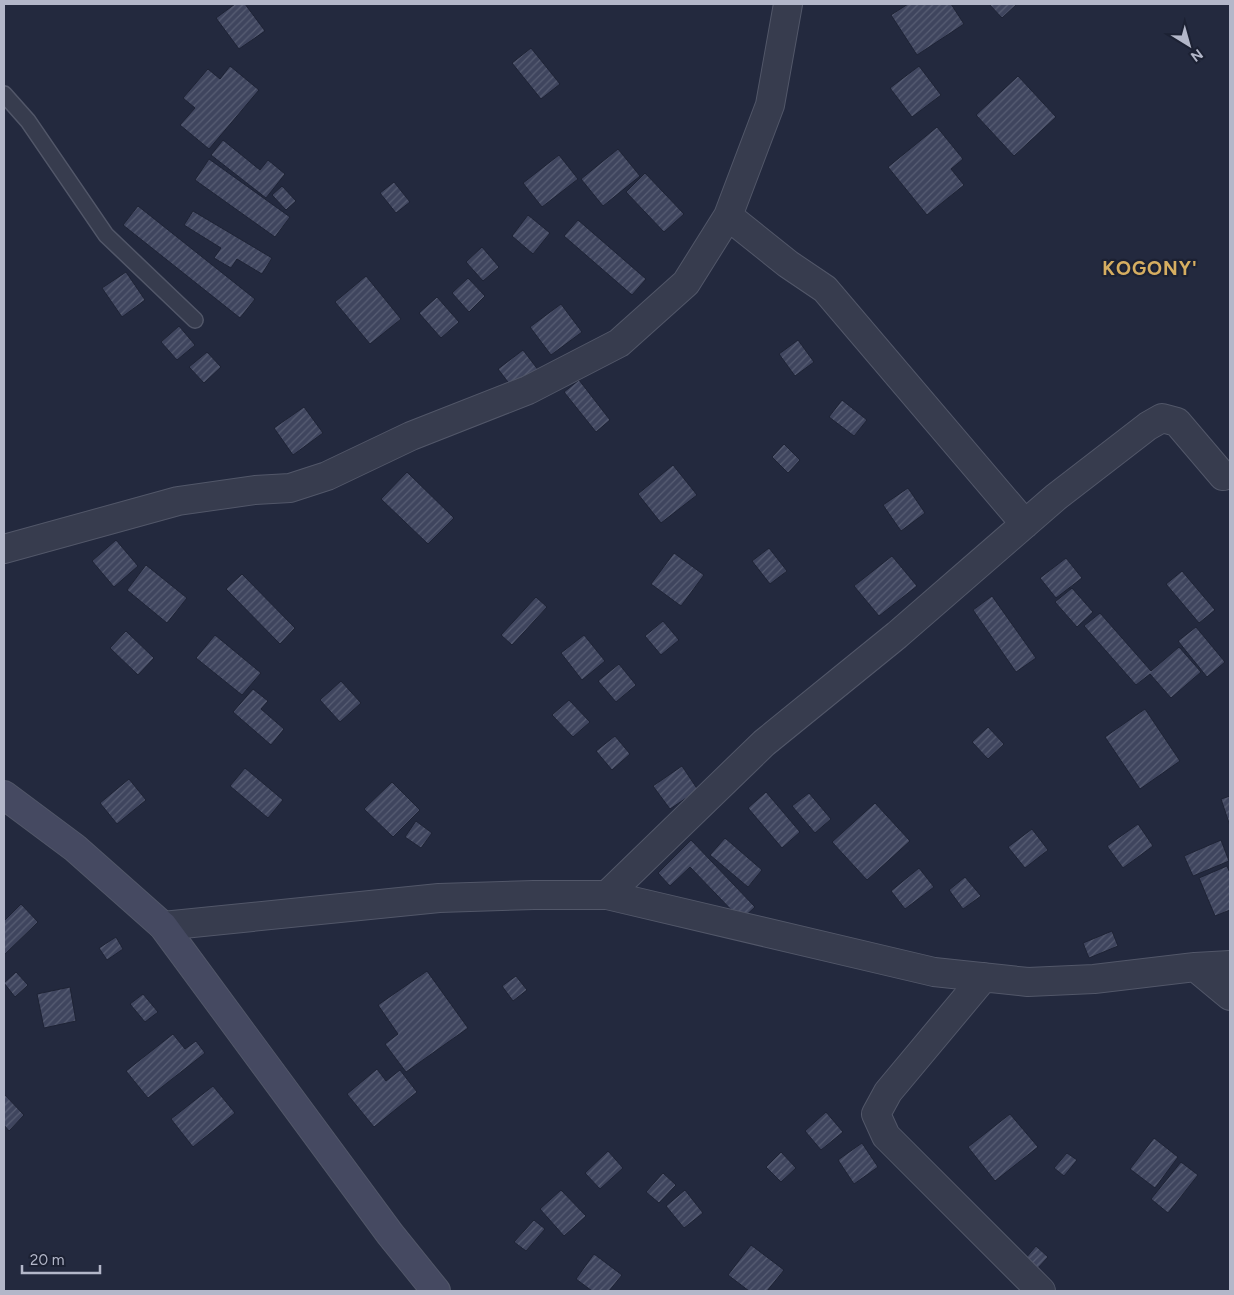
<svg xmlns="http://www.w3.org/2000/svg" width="1234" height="1295" viewBox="0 0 1234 1295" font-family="Figtree,sans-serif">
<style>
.building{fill:url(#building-hatch);stroke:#1e2335}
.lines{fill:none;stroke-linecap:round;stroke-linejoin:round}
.lane-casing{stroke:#525769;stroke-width:18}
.street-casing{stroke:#525769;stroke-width:30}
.secondary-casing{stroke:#525769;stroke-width:30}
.lane{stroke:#373c4e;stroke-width:15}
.street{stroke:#373c4e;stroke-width:28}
.secondary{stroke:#454961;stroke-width:28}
.labels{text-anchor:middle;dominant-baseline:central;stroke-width:4.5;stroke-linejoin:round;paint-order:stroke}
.district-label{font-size:19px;font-weight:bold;letter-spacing:1px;fill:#d6ae61;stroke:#1c2133}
</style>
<defs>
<pattern id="building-hatch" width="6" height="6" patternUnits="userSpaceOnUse" patternTransform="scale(1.25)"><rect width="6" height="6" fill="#3f455e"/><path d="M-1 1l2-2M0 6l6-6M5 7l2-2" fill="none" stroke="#585e74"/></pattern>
</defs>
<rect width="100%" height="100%" fill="#23293e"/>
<path class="building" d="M235 4H245L265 31 239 49 216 18Z
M908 4H951L964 24 917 55 891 15Z
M989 4H1017L1002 18Z
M531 48 560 84 541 99 512 63Z
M230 66 259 90 209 149 180 125 195 108 183 98 208 69 220 79Z
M919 66 941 95 912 117 890 88Z
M1018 76 1056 117 1014 156 976 115Z
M937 127 963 159 951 169 964 185 927 215 888 167Z
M223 140 260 170 268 160 285 174 266 198 211 155Z
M618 149 640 176 603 206 581 179Z
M559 155 578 179 542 207 523 183Z
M209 159 290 217 275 237 195 180Z
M645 173 684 214 664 232 626 192Z
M394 182 410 202 396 213 380 193Z
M282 186 296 201 286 210 272 195Z
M138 206 255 299 240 318 123 225Z
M193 211 272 258 262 274 237 259 231 268 214 258 221 248 184 225Z
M528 215 550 233 533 254 512 236Z
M578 220 646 279 632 295 564 236Z
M482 247 499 267 483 281 466 262Z
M126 272 145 300 122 317 102 288Z
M366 276 401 319 370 344 335 302Z
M468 278 485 296 469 312 452 293Z
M437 297 459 322 441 338 419 313Z
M561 304 582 332 551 355 530 327Z
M179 326 195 345 177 360 161 342Z
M798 340 814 362 795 376 779 354Z
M523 350 539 371 514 390 498 369Z
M207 352 221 367 204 383 189 367Z
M579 380 610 420 596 432 564 392Z
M842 400 867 420 854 436 829 417Z
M304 407 323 433 293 455 274 428Z
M784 444 800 460 788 473 772 457Z
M673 465 697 495 661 523 638 494Z
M407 472 454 518 428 544 381 499Z
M908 488 925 513 901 531 883 505Z
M116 540 138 566 114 587 92 561Z
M769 548 787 571 770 584 752 561Z
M674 553 704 575 681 606 651 584Z
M892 556 917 586 879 616 854 586Z
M1066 558 1082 578 1056 598 1040 578Z
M146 565 187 598 167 623 127 590Z
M1182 571 1215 610 1199 623 1166 584Z
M242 574 295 628 280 644 226 589Z
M1072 588 1093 612 1077 627 1055 602Z
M992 596 1036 658 1016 672 973 610Z
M536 597 547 607 512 645 501 635Z
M1100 613 1151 671 1179 647 1201 672 1171 698 1150 674 1136 685 1084 626Z
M663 621 679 640 661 655 645 636Z
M1196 627 1225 662 1207 677 1178 641Z
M126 631 154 658 138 675 110 648Z
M215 635 261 673 242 695 196 658Z
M584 635 605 661 582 680 561 653Z
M619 664 636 685 616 702 598 681Z
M341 681 361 703 340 722 320 700Z
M253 689 268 701 261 709 284 729 271 745 233 712Z
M569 700 590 722 573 737 552 715Z
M1145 709 1180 761 1140 789 1105 737Z
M988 727 1004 744 988 759 972 742Z
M615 736 630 754 612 770 596 751Z
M682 766 698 790 670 809 653 786Z
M245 768 283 800 268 818 230 786Z
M129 779 146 800 117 824 100 803Z
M392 782 420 810 393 837 364 809Z
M766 792 800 832 782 848 748 808Z
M809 793 831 819 815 833 792 806Z
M1230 796V826L1221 799Z
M875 803 910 841 867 880 832 842Z
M416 821 432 833 421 848 405 837Z
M1138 824 1153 846 1123 868 1107 846Z
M1032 829 1048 850 1025 868 1008 847Z
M725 838 762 870 748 887 710 855Z
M691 840 755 907 741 920 690 867 670 886 658 873Z
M1221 840 1229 861 1193 876 1184 856Z
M1227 866 1230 873V910L1215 916 1199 878Z
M919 868 934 887 905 909 891 891Z
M965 877 981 896 963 909 949 890Z
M21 904 38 922 4 955V921Z
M1112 931 1118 946 1089 958 1083 943Z
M116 937 123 949 107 960 99 948Z
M427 971 468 1028 406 1072 385 1044 398 1034 378 1005Z
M16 972 28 985 15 997 4 983Z
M516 976 527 990 513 1001 502 986Z
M70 987 76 1021 44 1028 37 994Z
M143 994 158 1012 145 1022 130 1004Z
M173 1034 185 1049 196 1041 205 1053 148 1098 126 1071Z
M377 1069 386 1081 400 1070 417 1092 374 1127 347 1094Z
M213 1086 235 1113 193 1147 171 1119Z
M4 1094 24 1115 9 1131 4 1125Z
M826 1112 843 1132 821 1150 805 1131Z
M1010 1114 1038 1147 995 1181 968 1147Z
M1154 1138 1178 1157 1155 1188 1130 1169Z
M862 1143 878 1167 854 1184 838 1160Z
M608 1151 623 1168 600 1189 585 1173Z
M781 1152 796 1168 781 1182 766 1167Z
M1067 1153 1077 1160 1064 1176 1054 1168Z
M1181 1162 1198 1175 1168 1213 1151 1199Z
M663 1173 676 1185 659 1203 646 1192Z
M561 1190 586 1216 564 1236 540 1209Z
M685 1190 703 1213 684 1228 666 1206Z
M534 1220 545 1229 526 1251 514 1242Z
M751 1245 784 1270 767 1291H749L728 1275Z
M1036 1246 1048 1257 1037 1269 1025 1259Z
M594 1254 622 1275 609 1291H592L576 1279Z"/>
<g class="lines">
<defs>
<path id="lane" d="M4 94 28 121 106 235 195 320"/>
<path id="street" d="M728 216 788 264 825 289 1025 524
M4 549 178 501 255 490 290 488 327 476 411 436 528 390 619 343 686 283 728 216 770 105 788 4
M607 895 764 743 897 635 1056 497 1148 426 1162 418 1177 422 1223 476
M163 926 439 898 534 895H607L934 972 1028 982 1094 979 1195 967 1230 965
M1195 967 1230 996
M984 977 888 1092 876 1114 886 1136 1041 1291"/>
<path id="secondary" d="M4 795 75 848 163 926 390 1234 436 1291"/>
</defs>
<use href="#lane" class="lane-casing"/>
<use href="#street" class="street-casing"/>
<use href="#secondary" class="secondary-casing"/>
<use href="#lane" class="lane"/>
<use href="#street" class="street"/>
<use href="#secondary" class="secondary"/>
</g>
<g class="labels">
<g class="district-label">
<text x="1150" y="268">KOGONY'</text>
</g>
</g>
<rect width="1234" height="1295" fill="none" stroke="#b3b7c9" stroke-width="10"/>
<g transform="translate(1189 45) rotate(143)" stroke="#1c2133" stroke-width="4" paint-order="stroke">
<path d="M0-4L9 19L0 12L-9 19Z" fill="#b3b7c9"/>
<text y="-8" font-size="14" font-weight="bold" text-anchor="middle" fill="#b3b7c9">N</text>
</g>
<path d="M22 1265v8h78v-8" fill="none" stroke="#b3b7c9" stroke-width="2.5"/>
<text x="30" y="1265" font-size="15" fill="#b3b7c9" stroke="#1c2133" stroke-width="4" paint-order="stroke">20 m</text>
</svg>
